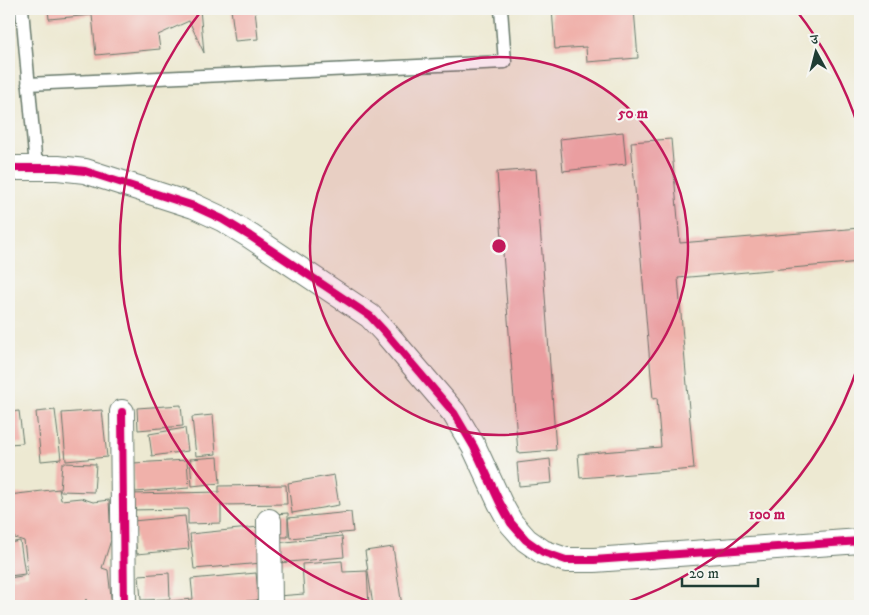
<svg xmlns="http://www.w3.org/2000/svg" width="869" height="615" viewBox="0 0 869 615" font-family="'IM FELL DW Pica','Noto Serif Devanagari',serif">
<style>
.building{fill:#f0b1aa}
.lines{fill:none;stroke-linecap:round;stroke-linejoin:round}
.service-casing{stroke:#67796b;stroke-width:15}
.minor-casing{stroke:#67796b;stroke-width:26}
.service{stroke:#fff;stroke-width:12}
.minor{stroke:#fff;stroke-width:24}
.cycleway-casing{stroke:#f6f6f2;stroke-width:11}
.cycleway{stroke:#d6006c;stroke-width:8}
.ring{fill:none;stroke:#c2185b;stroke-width:2.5}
.centre{fill:#c2185b;stroke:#f6f6f2;stroke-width:2.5}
.ring-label{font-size:15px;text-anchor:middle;font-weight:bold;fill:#c2185b;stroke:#f6f6f2;stroke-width:4.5;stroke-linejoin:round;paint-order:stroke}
</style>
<rect width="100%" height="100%" fill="#f6f6f2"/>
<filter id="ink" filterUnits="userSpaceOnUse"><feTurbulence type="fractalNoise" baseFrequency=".02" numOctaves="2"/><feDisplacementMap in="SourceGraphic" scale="10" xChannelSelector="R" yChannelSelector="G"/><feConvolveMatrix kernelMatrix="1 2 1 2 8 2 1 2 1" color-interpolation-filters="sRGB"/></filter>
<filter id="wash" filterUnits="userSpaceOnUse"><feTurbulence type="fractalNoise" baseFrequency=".0096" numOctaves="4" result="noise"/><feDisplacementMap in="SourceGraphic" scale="20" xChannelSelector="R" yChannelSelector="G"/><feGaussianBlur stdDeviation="1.12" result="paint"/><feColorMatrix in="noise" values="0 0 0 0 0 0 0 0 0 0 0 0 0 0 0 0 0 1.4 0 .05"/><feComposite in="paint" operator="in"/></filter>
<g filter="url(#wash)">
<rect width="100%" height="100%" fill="#ede9d2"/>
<g id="blocks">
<path class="building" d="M48 9H200L204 53 189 21 158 35 160 49 96 55 92 15 49 19Z
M231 9H255L258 39 235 41Z
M552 9H634L638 58 587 62 586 47 555 49Z
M623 132 626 164 563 171 560 139Z
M671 139 680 243 860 228V262L678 278 694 469 580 478 578 454 661 447 657 398 653 399 631 142Z
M536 169 556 450 518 453 497 172Z
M181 405 183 426 138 430 137 408Z
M55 410 61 459 41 461 36 412Z
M102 410 107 457 66 461 62 413Z
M19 411 23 443 9 444V412Z
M213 415 216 454 196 456 192 417Z
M185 428 188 451 152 456 149 434Z
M218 457 220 483 192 486 190 459Z
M550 459 552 483 519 486 517 463Z
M187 460 189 488 135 492 133 463Z
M62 463 96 464 94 492 60 491Z
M334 475 339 505 292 513 288 483Z
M286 485 287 504 221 505V523L188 524V509L130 510V494L219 492V486Z
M59 489 61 500 81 498 93 502 109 500 111 540 102 568 108 570 112 606H87L86 599 84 606H9V578L28 575 24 541 9 536V495Z
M351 512 353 532 290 538 288 518Z
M288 513V537H275L274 514Z
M185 516 189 549 137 554 133 521Z
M259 527 262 563 194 569 190 534Z
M342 536 344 557 278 563 276 543Z
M20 541 25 574 9 576V543Z
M393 547 402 606H373L365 551Z
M342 561 343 572 367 571 369 606H279L278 596 304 594 302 564Z
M169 573 170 599 141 600 139 575Z
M256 573 259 600 246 601V606H136V604L193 599 191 579Z"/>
</g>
</g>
<g filter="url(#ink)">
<use href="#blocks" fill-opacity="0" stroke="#67796b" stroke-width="1"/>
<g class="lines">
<defs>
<path id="service" d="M22 9 36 167
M28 84 505 62 501 9"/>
<path id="minor" d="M9 168H58L85 171 194 206 222 219 250 236 370 316 384 331 454 413 474 447 500 503 511 523 526 540 543 552 566 560H594L860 541
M122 412 124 606
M269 521 270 606"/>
</defs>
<use href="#service" class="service-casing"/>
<use href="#minor" class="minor-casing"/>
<use href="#service" class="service"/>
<use href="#minor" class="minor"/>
<defs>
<path id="cycleway" d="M9 168H58L85 171 194 206 222 219 250 236 370 316 384 331 454 413 474 447 500 503 511 523 526 540 543 552 566 560H594L860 541
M122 412 124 606"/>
</defs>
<use href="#cycleway" class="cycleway-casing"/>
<use href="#cycleway" class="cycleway"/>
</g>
</g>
<circle cx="499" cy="246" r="189" fill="#c2185b" fill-opacity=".12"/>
<g class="ring">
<circle cx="499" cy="246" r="189"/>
<path d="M859 363A379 379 0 0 1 619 605M379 605A379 379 0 0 1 202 10M796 10A379 379 0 0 1 859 129"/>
</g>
<circle cx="499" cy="246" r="8" class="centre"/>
<g class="ring-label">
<text x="633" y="118">50 m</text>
<text x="767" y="519">100 m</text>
</g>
<rect width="869" height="615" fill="none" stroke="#f6f6f2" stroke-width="30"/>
<g transform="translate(816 52) rotate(353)" stroke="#f6f6f2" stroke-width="4" paint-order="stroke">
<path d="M0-4L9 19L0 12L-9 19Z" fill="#1f3d34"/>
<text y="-8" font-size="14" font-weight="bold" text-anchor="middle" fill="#1f3d34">उ</text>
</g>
<path d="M682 578v8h76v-8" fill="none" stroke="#1f3d34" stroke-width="2.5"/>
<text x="689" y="578" font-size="15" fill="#1f3d34" stroke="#f6f6f2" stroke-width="4" paint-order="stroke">20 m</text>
</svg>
